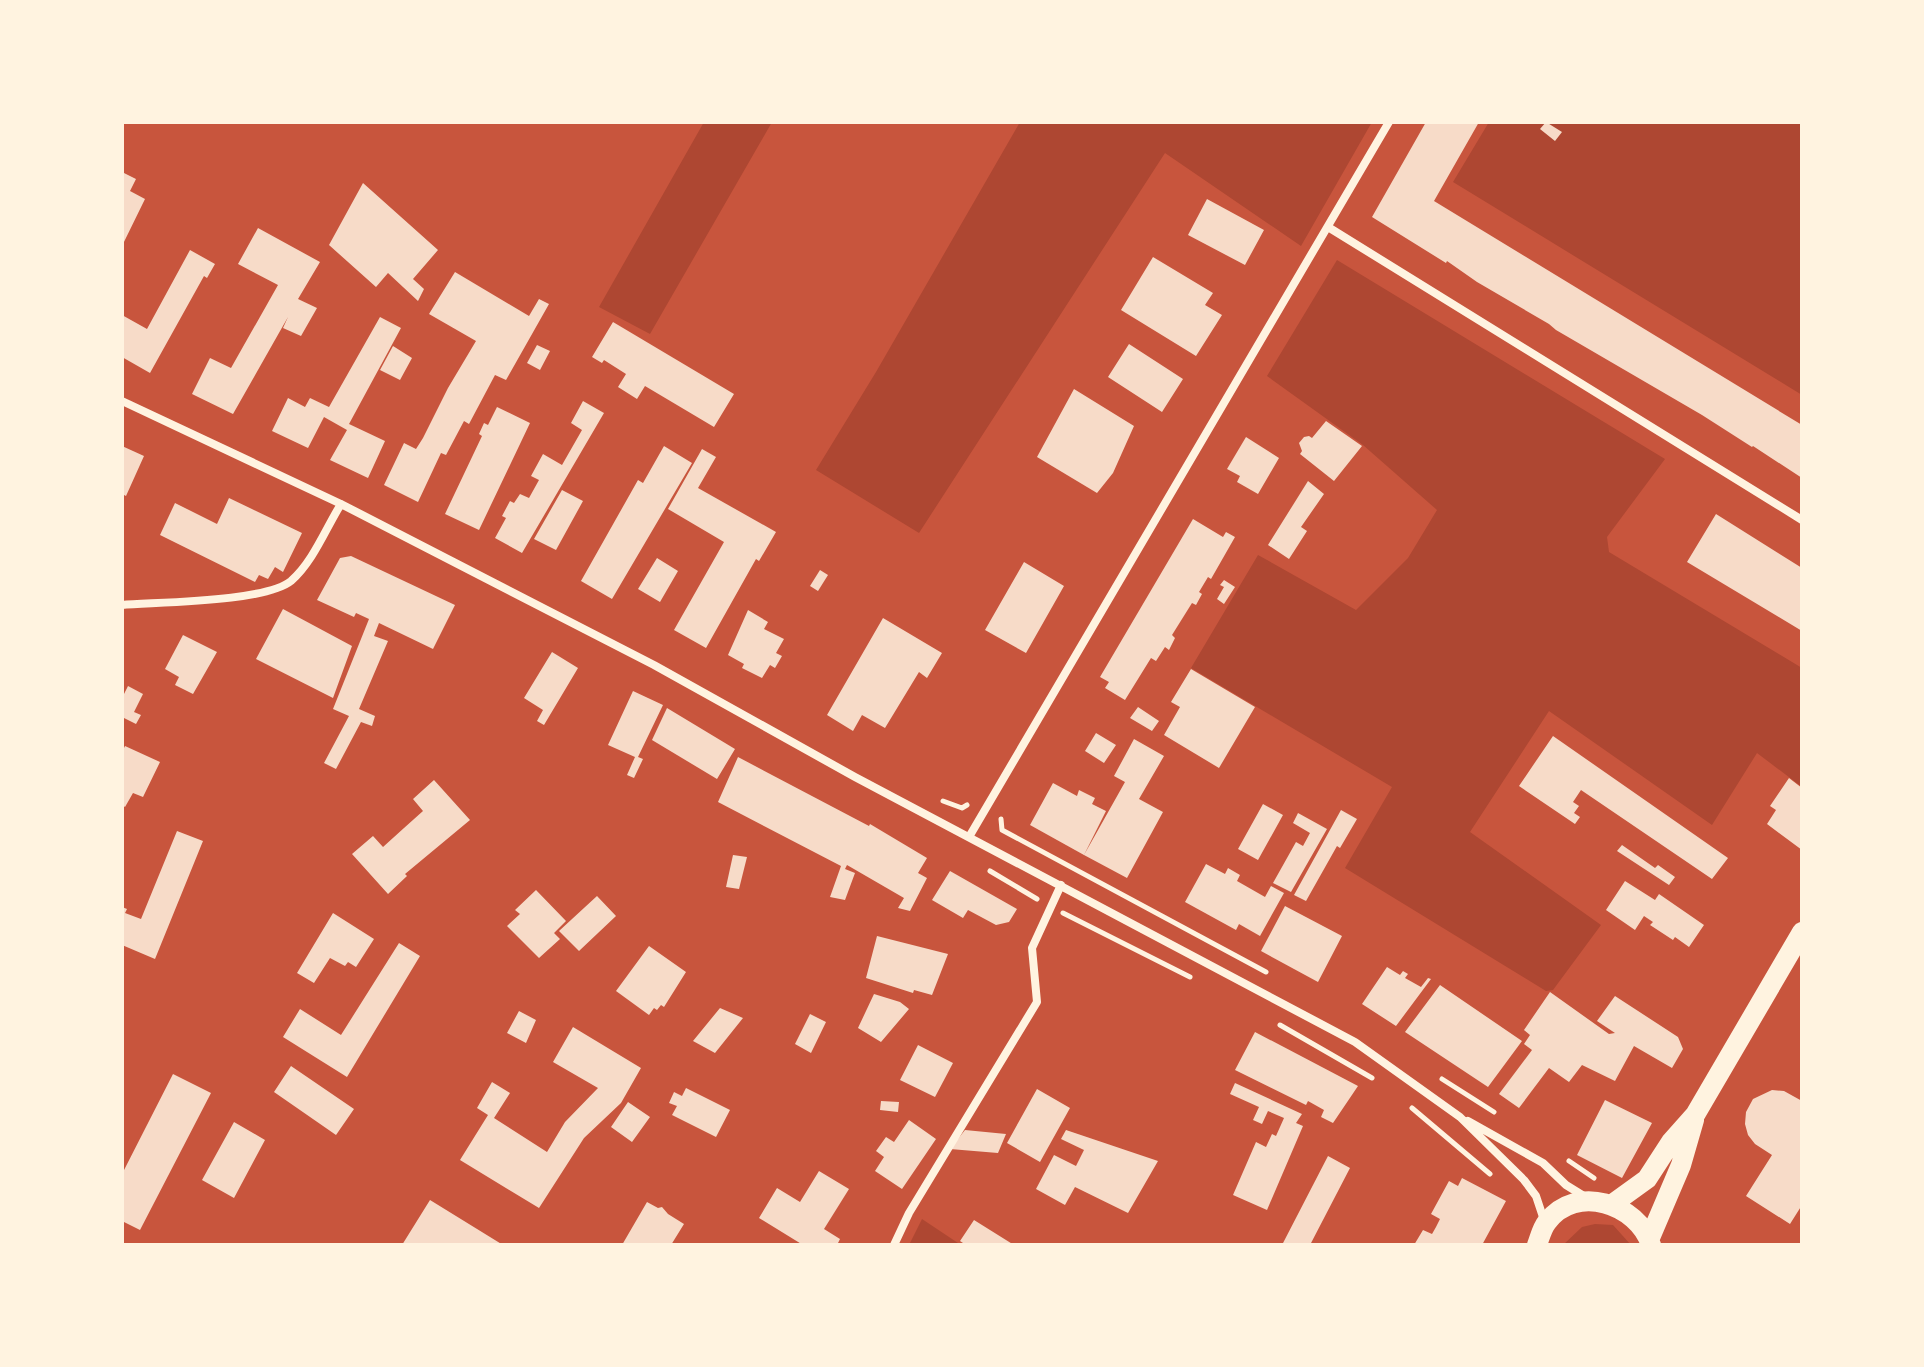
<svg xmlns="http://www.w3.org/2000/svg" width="1924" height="1367" viewBox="0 0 1924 1367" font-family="'Open Sans',sans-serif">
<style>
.green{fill:#ae4732}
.building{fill:#f7dbc8}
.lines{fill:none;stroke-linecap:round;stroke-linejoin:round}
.path{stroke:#fff3e0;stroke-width:5}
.minor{stroke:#fff3e0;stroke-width:8}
.primary{stroke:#fff3e0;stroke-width:20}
</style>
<rect width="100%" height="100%" fill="#c8553d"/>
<path class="green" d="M704 122H772L650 334 599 307Z
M1020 122H1372L1301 246 1165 153 919 533 816 470 876 372Z
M1489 122H1802V395L1453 182Z
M1337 260 1665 459 1607 537 1609 552 1802 668V787L1757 753 1712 825 1549 711 1470 832 1601 925 1553 990 1546 991 1345 868 1392 787 1191 668 1258 555 1356 610 1408 558 1437 510 1363 445 1267 376Z
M922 1219 961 1245H909Z
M1595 1224 1613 1225 1631 1245H1563L1582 1227Z"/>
<path class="building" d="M1426 122H1479L1434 201 1802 425V478L1753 446 1752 447 1702 415 1556 330 1549 324 1477 282 1447 261 1446 263 1372 217Z
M1546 122 1562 132 1555 141 1540 129Z
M122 172 136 179 130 191 145 199 122 246Z
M363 183 438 250 413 279 424 289 418 301 388 273 376 287 329 245Z
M1207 199 1264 230 1245 265 1188 235Z
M258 228 320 262 298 299 317 308 301 336 283 328 288 317 233 414 192 394 210 358 231 368 278 285 238 264Z
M190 250 215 264 207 278 204 276 150 373 122 357V315L147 329Z
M1153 257 1213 293 1205 305 1222 315 1196 356 1121 310Z
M455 272 529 316 539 299 549 304 506 380 495 375 469 424 464 421 446 455 441 453 418 502 384 485 404 443 416 449 423 438 448 388 476 341 429 314Z
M380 317 401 328 349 424 385 441 368 478 330 460 347 430 324 417 308 448 272 431 288 398 305 407 310 398 329 407Z
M613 322 734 394 714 427 645 386 637 399 618 387 626 374 604 360 602 363 592 357Z
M1129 344 1183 379 1162 412 1108 377Z
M537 345 550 351 540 370 527 363Z
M393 346 412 358 400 380 380 370Z
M1074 389 1134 426 1113 473 1097 493 1037 457Z
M583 401 604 413 522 553 495 538 506 518 502 516 510 501 514 503 520 494 529 498 539 480 531 476 543 454 562 465 582 430 571 423Z
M497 407 530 423 479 530 445 514 482 436 479 434 484 423 488 425Z
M1326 421 1362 446 1334 481 1300 454 1302 451 1299 443 1304 437 1309 436 1312 438Z
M1246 437 1279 458 1258 494 1237 482 1240 476 1227 469Z
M122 446 144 456 126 496 122 494Z
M664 446 692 463 612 599 581 581 638 480 643 483Z
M702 449 716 457 698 488 776 532 759 561 756 559 706 648 674 630 724 542 668 509Z
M1308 481 1324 494 1301 527 1307 531 1289 559 1268 545Z
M562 490 583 501 556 550 534 539Z
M229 498 302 533 283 572 275 567 268 579 259 575 255 582 160 535 175 503 217 524Z
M1716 514 1802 568V631L1687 562Z
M1193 519 1223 537 1226 532 1235 537 1211 579 1208 577 1199 592 1202 594 1196 605 1192 603 1172 635 1175 638 1169 650 1165 647 1156 661 1151 658 1125 700 1105 688 1109 682 1100 677Z
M351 556 455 605 433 649 379 623 374 636 388 641 359 709 375 716 372 726 361 722 336 769 324 763 349 716 333 709 369 619 356 613 354 617 317 600 340 558Z
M657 558 678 571 660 602 638 589Z
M1024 562 1064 586 1026 653 985 630Z
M820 570 828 575 818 591 810 586Z
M1224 580 1235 587 1224 604 1217 599 1224 587 1220 585Z
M283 609 352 646 333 698 256 659Z
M748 610 768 622 764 629 784 639 776 653 782 656 775 668 770 665 762 678 742 668 744 664 728 655Z
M883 618 942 653 927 678 919 672 885 728 862 715 853 731 827 715Z
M183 635 217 652 193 694 175 685 179 677 165 669Z
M552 652 578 668 544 725 537 721 543 710 524 698Z
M1191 669 1255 707 1219 768 1164 735 1180 707 1171 702Z
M128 686 143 694 134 712 141 715 136 724 122 717V698Z
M633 691 663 705 638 757 643 759 634 778 627 775 635 757 608 745Z
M1138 707 1159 721 1152 731 1130 718Z
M667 708 735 749 717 779 652 740Z
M1096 733 1116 745 1104 763 1085 751Z
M1553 736 1728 858 1712 879 1581 790 1573 802 1579 806 1574 813 1580 817 1575 824 1519 786Z
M1134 739 1164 756 1139 799 1163 812 1127 878 1084 855 1125 782 1114 776Z
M125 746 160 762 143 797 133 793 125 807 122 805V752Z
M738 757 869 826 870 824 927 858 918 873 927 878 910 911 898 908 904 898 847 865 845 869 855 873 845 900 830 897 841 866 718 802Z
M1789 778 1802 788V850L1767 824 1776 810 1770 806Z
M434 780 470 820 405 874 407 876 388 894 352 854 373 836 383 847 404 828 423 811 413 799Z
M1053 783 1077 796 1079 790 1095 798 1092 804 1106 811 1084 855 1030 825Z
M1263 804 1283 815 1258 860 1238 849Z
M1341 810 1357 819 1340 848 1337 846 1306 901 1294 895Z
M1298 813 1327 829 1291 892 1273 883 1296 842 1303 846 1310 833 1293 823Z
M177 831 203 841 155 959 122 945V907L127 909 125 913 141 919Z
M1622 845 1655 868 1658 865 1675 877 1669 885 1617 851Z
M733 855 747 857 739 889 726 887Z
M1206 864 1225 874 1228 868 1240 875 1237 881 1265 897 1271 886 1284 893 1260 936 1239 924 1236 930 1185 902Z
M950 871 1017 909 1009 922 996 925 968 910 963 918 932 900Z
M1625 881 1655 900 1659 894 1704 925 1689 947 1675 937 1673 940 1650 925 1653 922 1644 916 1635 930 1606 910Z
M536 890 566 921 554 933 560 939 539 958 507 926 520 914 515 910Z
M597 896 616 916 579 951 559 931Z
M1285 906 1342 936 1318 982 1261 951Z
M333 913 374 939 356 967 348 962 345 966 330 958 314 983 297 973Z
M877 936 948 954 932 995 914 990 913 993 866 978Z
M399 943 420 956 347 1077 283 1037 300 1009 341 1035Z
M649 946 686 972 664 1007 661 1005 657 1010 654 1008 649 1015 616 991Z
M1387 967 1400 975 1403 971 1408 974 1405 978 1421 987 1428 978 1431 979 1396 1026 1362 1004Z
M1440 985 1522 1041 1488 1087 1405 1032Z
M1550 992 1609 1034 1615 1033 1597 1021 1615 996 1678 1037 1683 1049 1672 1068 1634 1046 1615 1081 1582 1065 1569 1082 1549 1068 1519 1108 1499 1094 1532 1050 1524 1044 1530 1035 1524 1030Z
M874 994 900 1002 909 1009 881 1042 858 1028Z
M720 1008 743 1018 715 1053 693 1041Z
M519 1011 536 1020 526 1043 507 1033Z
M810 1014 826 1022 811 1053 795 1044Z
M573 1027 641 1068 621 1103 584 1138 539 1208 460 1160 488 1115 477 1108 492 1082 510 1093 494 1118 547 1152 565 1122 598 1088 553 1062Z
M1255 1032 1358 1086 1333 1123 1321 1117 1324 1110 1308 1101 1306 1105 1235 1070Z
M918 1045 953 1063 935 1097 900 1080Z
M291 1066 354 1109 336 1135 274 1092Z
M173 1074 211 1093 140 1230 122 1221V1174Z
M1235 1083 1302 1114 1296 1123 1303 1126 1267 1210 1233 1195 1256 1142 1266 1147 1272 1134 1276 1136 1284 1118 1268 1111 1262 1124 1253 1120 1259 1107 1230 1094Z
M686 1088 730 1110 716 1137 672 1115 677 1106 669 1103 674 1092 682 1096Z
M1037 1089 1070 1108 1040 1162 1007 1143Z
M1772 1090 1784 1091 1802 1101V1205L1790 1224 1746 1196 1772 1155 1755 1144 1748 1135 1745 1124 1746 1112 1753 1099Z
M1605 1100 1652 1123 1622 1178 1577 1155Z
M881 1101 899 1102 898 1112 880 1110Z
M628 1102 650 1117 632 1142 611 1127Z
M909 1120 936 1139 902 1189 875 1171 884 1157 876 1151 886 1137 894 1142Z
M234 1122 265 1140 234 1198 202 1180Z
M965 1130 1006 1134 998 1153 950 1149Z
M1066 1130 1158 1161 1128 1213 1075 1187 1065 1205 1036 1189 1054 1155 1076 1166 1084 1150 1061 1139Z
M1328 1156 1350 1168 1310 1245H1282Z
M819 1171 849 1189 824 1229 840 1239 837 1245H803L759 1218 777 1188 800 1202Z
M1462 1178 1506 1201 1482 1245H1414L1423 1230 1432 1234 1436 1227 1440 1219 1431 1214 1449 1181 1458 1186Z
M430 1200 503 1245H402Z
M647 1202 658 1208 662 1207 668 1214 684 1224 671 1245H622Z
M974 1220 1014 1245H966L960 1241Z"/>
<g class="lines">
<path class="path" d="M943 801 962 808 967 805
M1001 819 1002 830 1266 972
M990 871 1037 899
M1063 913 1190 977
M1280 1025 1372 1078
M1442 1079 1494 1112
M1412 1108 1490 1174
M1569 1161 1594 1178"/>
<path class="minor" d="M1328 227 1802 520
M122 401 341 504 654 665 855 777 1355 1042 1460 1117 1524 1180 1536 1196 1545 1223
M122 605C159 602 265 602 291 581 313 562 326 528 341 504
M969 837 1389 122
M1468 1121 1543 1163 1566 1185 1587 1198
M894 1245 909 1213 1037 1002 1032 948 1061 885"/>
<path class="primary" d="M1611 1205 1647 1179 1671 1142 1695 1115 1802 932
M1649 1240 1681 1165 1694 1120
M1537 1245C1540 1237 1542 1228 1547 1222 1576 1183 1638 1204 1651 1245"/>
</g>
<rect width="1924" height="1367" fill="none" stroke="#fff3e0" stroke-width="248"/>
</svg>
